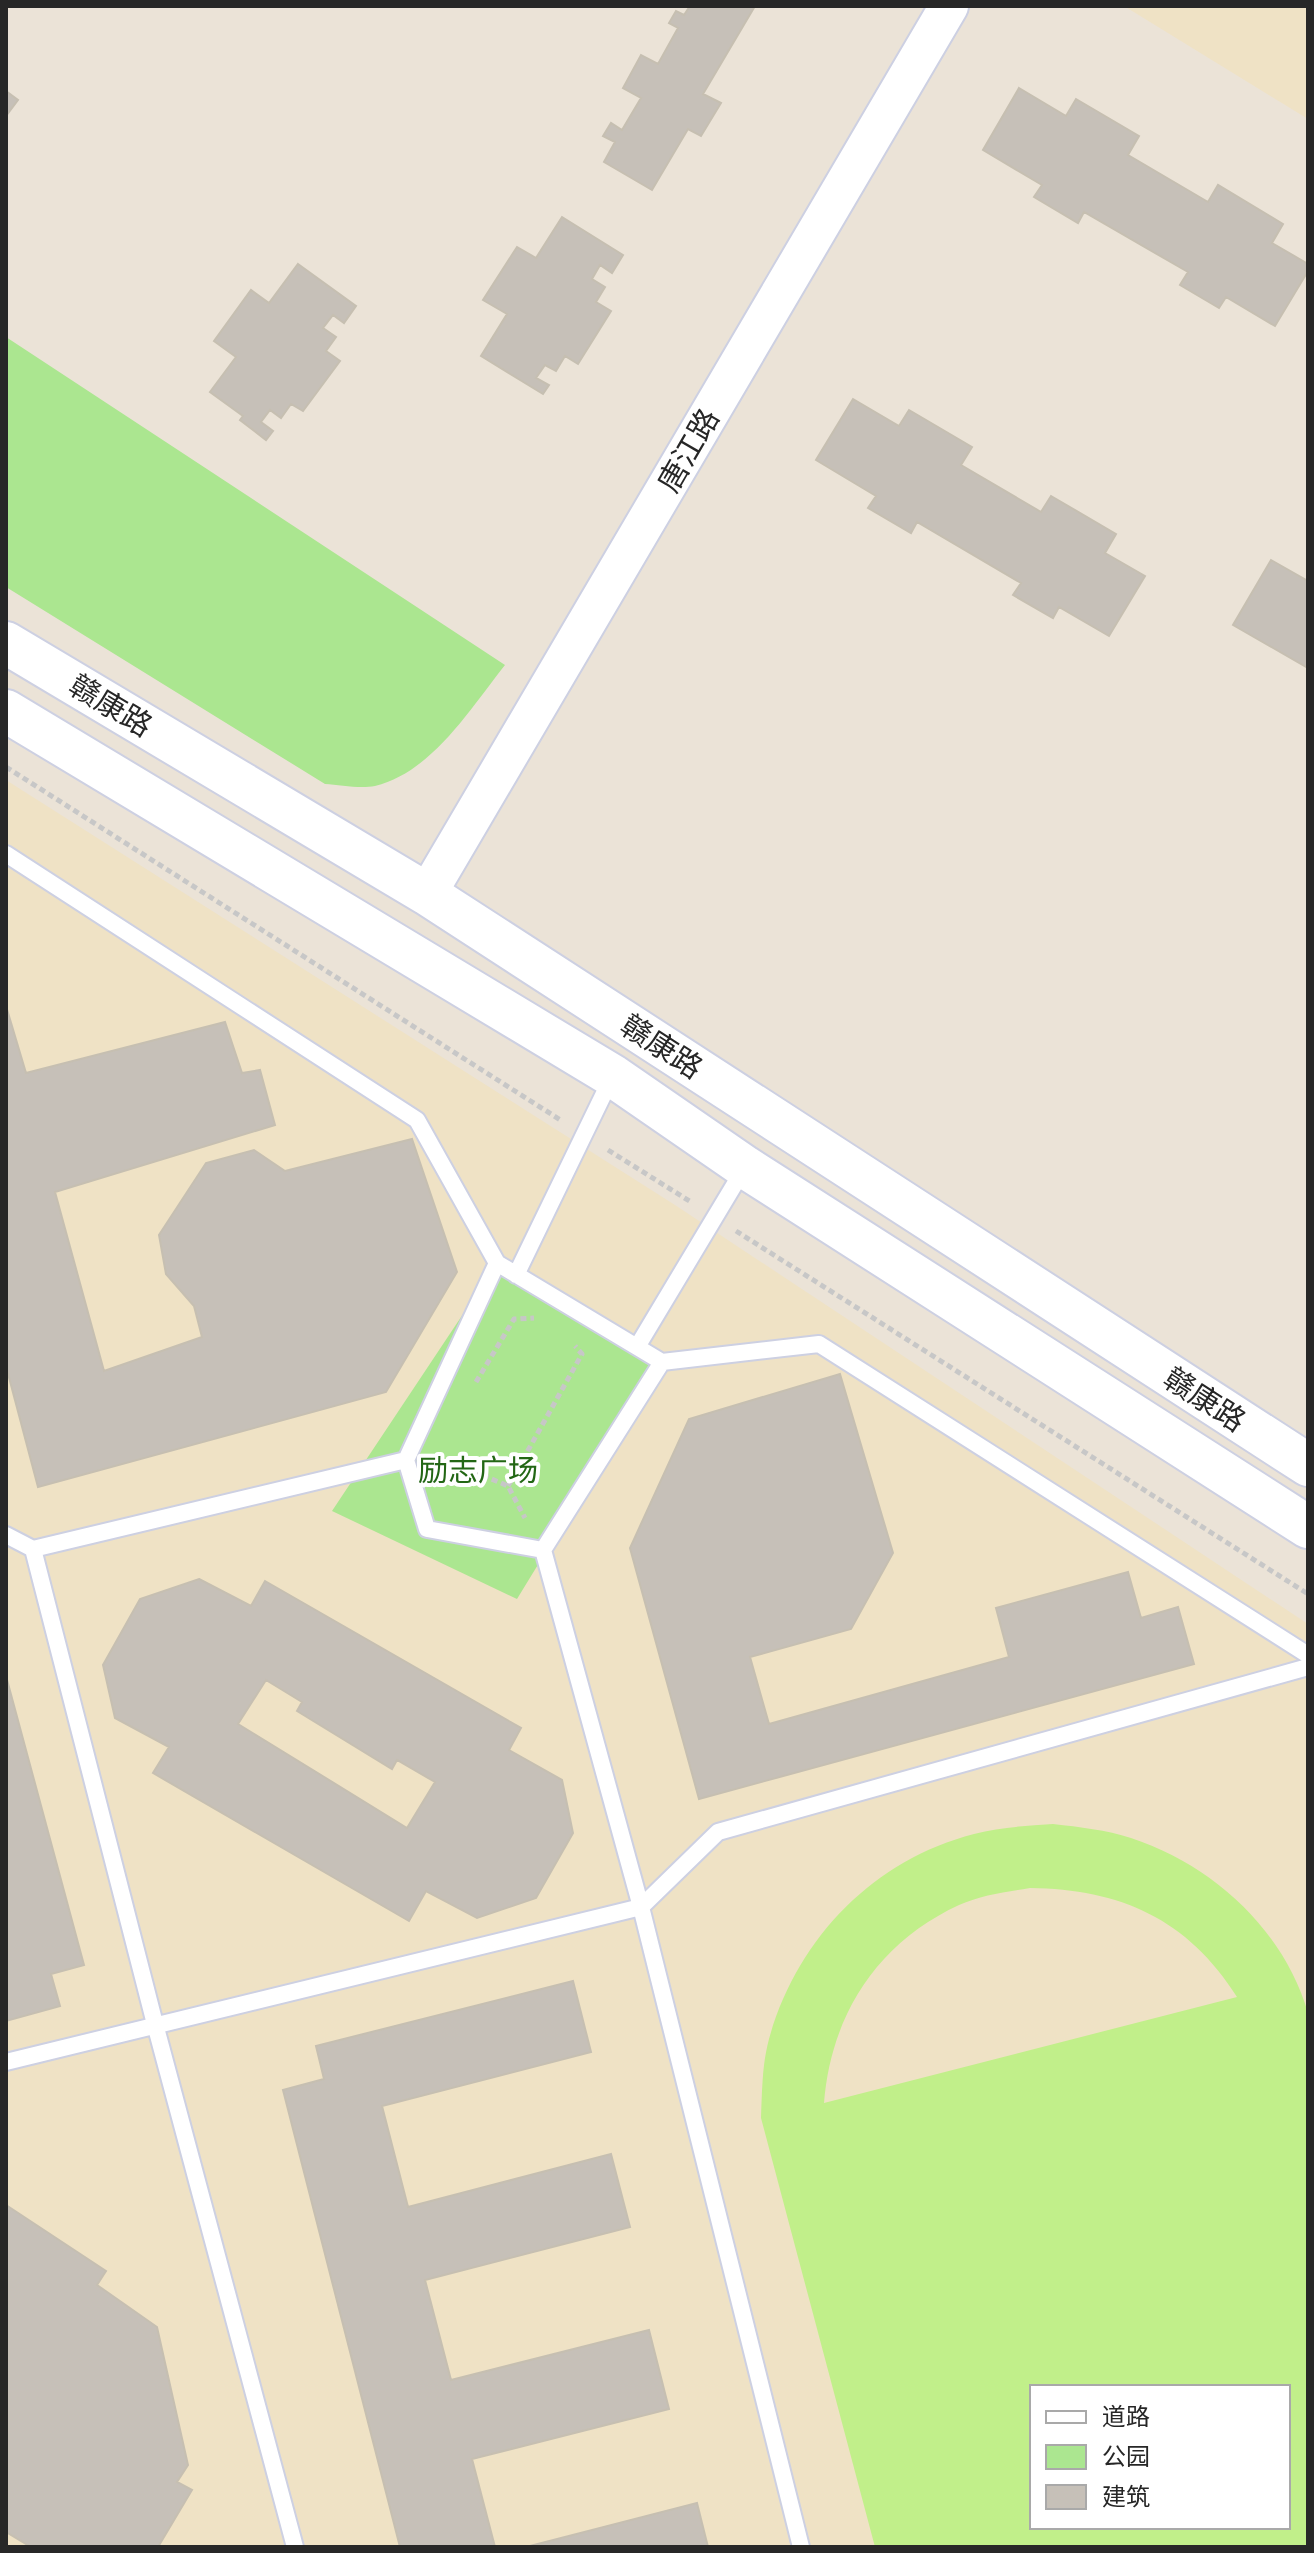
<svg xmlns="http://www.w3.org/2000/svg" width="1314" height="2553" viewBox="0 0 1314 2553" font-family="Mulish,'Noto Sans SC',sans-serif">
<style>
.education{fill:#efe2c5;fill-rule:evenodd}
.green{fill:#abe690}
.pitch{fill:#c1ef8a;fill-rule:evenodd}
.building{fill:#c6c0b8;stroke:#c6bfb1;stroke-width:2;fill-rule:evenodd}
.lines{fill:none;stroke-linecap:round;stroke-linejoin:round}
.service-casing{stroke:#cdd0e2;stroke-width:20}
.tertiary-casing{stroke:#cdd0e2;stroke-width:42}
.secondary-casing{stroke:#cdd0e2;stroke-width:46}
.path{stroke:#c7c7c7;stroke-width:5;stroke-dasharray:6 4;stroke-linecap:butt}
.service{stroke:#fff;stroke-width:16}
.tertiary{stroke:#fff;stroke-width:38}
.secondary{stroke:#fff;stroke-width:42}
.labels{text-anchor:middle;dominant-baseline:central;stroke-width:8;stroke-linejoin:round;paint-order:stroke}
.street-label{font-size:30px;fill:#272727;stroke:#fff}
.park-label{font-size:30px;fill:#236715;stroke:#fff}
</style>
<rect width="100%" height="100%" fill="#ebe3d7"/>
<path class="education" d="M1124 6H1308V119Z
M6 780 675 1205 1308 1624V2547H6ZM1032 2387H1288V2527H1032Z"/>
<path class="green" d="M6 337 505 665C470 709 432 772 375 786 360 789 340 785 325 784L6 587Z
M497 1263 662 1362 517 1599 332 1511Z"/>
<path class="pitch" d="M1053 1824C1080 1827 1106 1830 1131 1838 1213 1865 1284 1930 1308 2013V2547H875L761 2118C762 2092 762 2065 769 2039 797 1939 873 1860 974 1834 1000 1827 1026 1826 1053 1824ZM1030 1888C1120 1889 1188 1919 1237 1997L824 2103C831 2015 877 1943 959 1905 981 1895 1006 1892 1030 1888ZM1032 2387H1288V2527H1032Z"/>
<path class="building" d="M690 6H755L703 94 721 103 701 136 688 129 652 190 604 162 615 142 603 136 611 123 622 130 641 98 623 88 641 55 658 64 678 28 669 23 676 11 684 15Z
M1019 88 1066 116 1076 99 1139 136 1128 155 1208 202 1218 185 1283 224 1272 243 1308 264V271L1275 326 1226 297 1219 308 1180 285 1188 272 1084 212 1078 223 1034 197 1042 185 983 150Z
M6 91 18 100 6 116Z
M562 217 623 255 612 273 600 265 592 279 605 287 596 302 611 311 578 364 565 356 556 371 545 365 536 378 549 385 543 394 481 356 507 314 483 300 517 247 536 258Z
M298 264 356 306 344 323 333 315 323 328 336 337 326 351 340 361 303 411 291 404 281 418 270 410 261 422 273 431 266 440 240 420 243 416 210 392 236 357 214 341 251 290 269 303Z
M853 399 899 426 909 410 972 447 961 465 1041 512 1051 496 1116 534 1105 553 1145 576 1109 636 1059 607 1053 618 1013 595 1021 583 917 522 911 533 868 508 876 496 816 460Z
M1271 560 1308 581V668L1233 625Z
M6 1006 26 1073 225 1022 242 1073 260 1070 275 1125 55 1192 104 1371 202 1337 194 1306 166 1274 159 1235 206 1163 254 1150 285 1171 412 1139 457 1272 386 1392 38 1487 6 1366Z
M840 1374 893 1553 851 1629 750 1657 769 1724 1009 1657 996 1608 1128 1572 1141 1618 1178 1607 1194 1664 699 1799 630 1548 689 1419Z
M199 1579 251 1606 265 1581 521 1728 509 1750 562 1780 573 1833 536 1898 477 1918 426 1891 409 1921 153 1773 169 1747 115 1718 103 1665 140 1599ZM266 1680 302 1702 297 1711 392 1769 397 1760 435 1782 407 1828 238 1724Z
M6 1676 84 1965 51 1974 60 2006 6 2021Z
M573 1981 591 2052 382 2106 408 2207 611 2154 630 2227 425 2280 451 2380 649 2330 669 2409 472 2459 495 2547H400L283 2090 324 2079 316 2046Z
M6 2205 106 2271 97 2285 157 2327 188 2465 177 2482 192 2490 158 2547H31L6 2532Z
M697 2503 708 2547H526Z"/>
<g class="lines">
<defs>
<path id="service" d="M6 854 417 1120 497 1263 662 1362 819 1344 1308 1655
M497 1263 406 1460 427 1529 543 1550 662 1362
M516 1275 612 1077
M637 1347 745 1167
M6 1535 33 1549 155 2024 295 2547
M33 1549 406 1460
M543 1550 641 1907 718 1832 1308 1667
M6 2062 641 1907 801 2547"/>
<path id="tertiary" d="M427 894 949 6"/>
<path id="secondary" d="M6 643 427 894 1308 1465
M6 711 613 1076 745 1167 1308 1527"/>
</defs>
<use href="#service" class="service-casing"/>
<use href="#tertiary" class="tertiary-casing"/>
<use href="#secondary" class="secondary-casing"/>
<path class="path" d="M6 767 562 1121
M608 1150 691 1202
M736 1231 1308 1594
M476 1382 514 1319 534 1318
M435 1462 456 1464 508 1486 525 1518
M508 1486 582 1354 575 1346"/>
<use href="#service" class="service"/>
<use href="#tertiary" class="tertiary"/>
<use href="#secondary" class="secondary"/>
</g>
<g class="labels">
<g class="street-label">
<text transform="translate(688 450) rotate(-60)">唐江路</text>
<text transform="translate(111 705) rotate(31)">赣康路</text>
<text transform="translate(662 1046) rotate(33)">赣康路</text>
<text transform="translate(1205 1399) rotate(33)">赣康路</text>
</g>
<g class="park-label">
<text x="478" y="1470">励志广场</text>
</g>
</g>
<rect width="1314" height="2553" fill="none" stroke="#272727" stroke-width="16"/>
<rect x="1030" y="2385" width="260" height="144" fill="#ffffff" stroke="#a9a9a9" stroke-width="2"/>
<rect x="1046" y="2411" width="40" height="12" fill="#ffffff" stroke="#a9a9a9" stroke-width="2"/>
<text x="1102" y="2425" font-size="24" fill="#272727">道路</text>
<rect x="1046" y="2445" width="40" height="24" fill="#abe690" stroke="#a9a9a9" stroke-width="2"/>
<text x="1102" y="2465" font-size="24" fill="#272727">公园</text>
<rect x="1046" y="2485" width="40" height="24" fill="#c6c0b8" stroke="#a9a9a9" stroke-width="2"/>
<text x="1102" y="2505" font-size="24" fill="#272727">建筑</text>
</svg>
